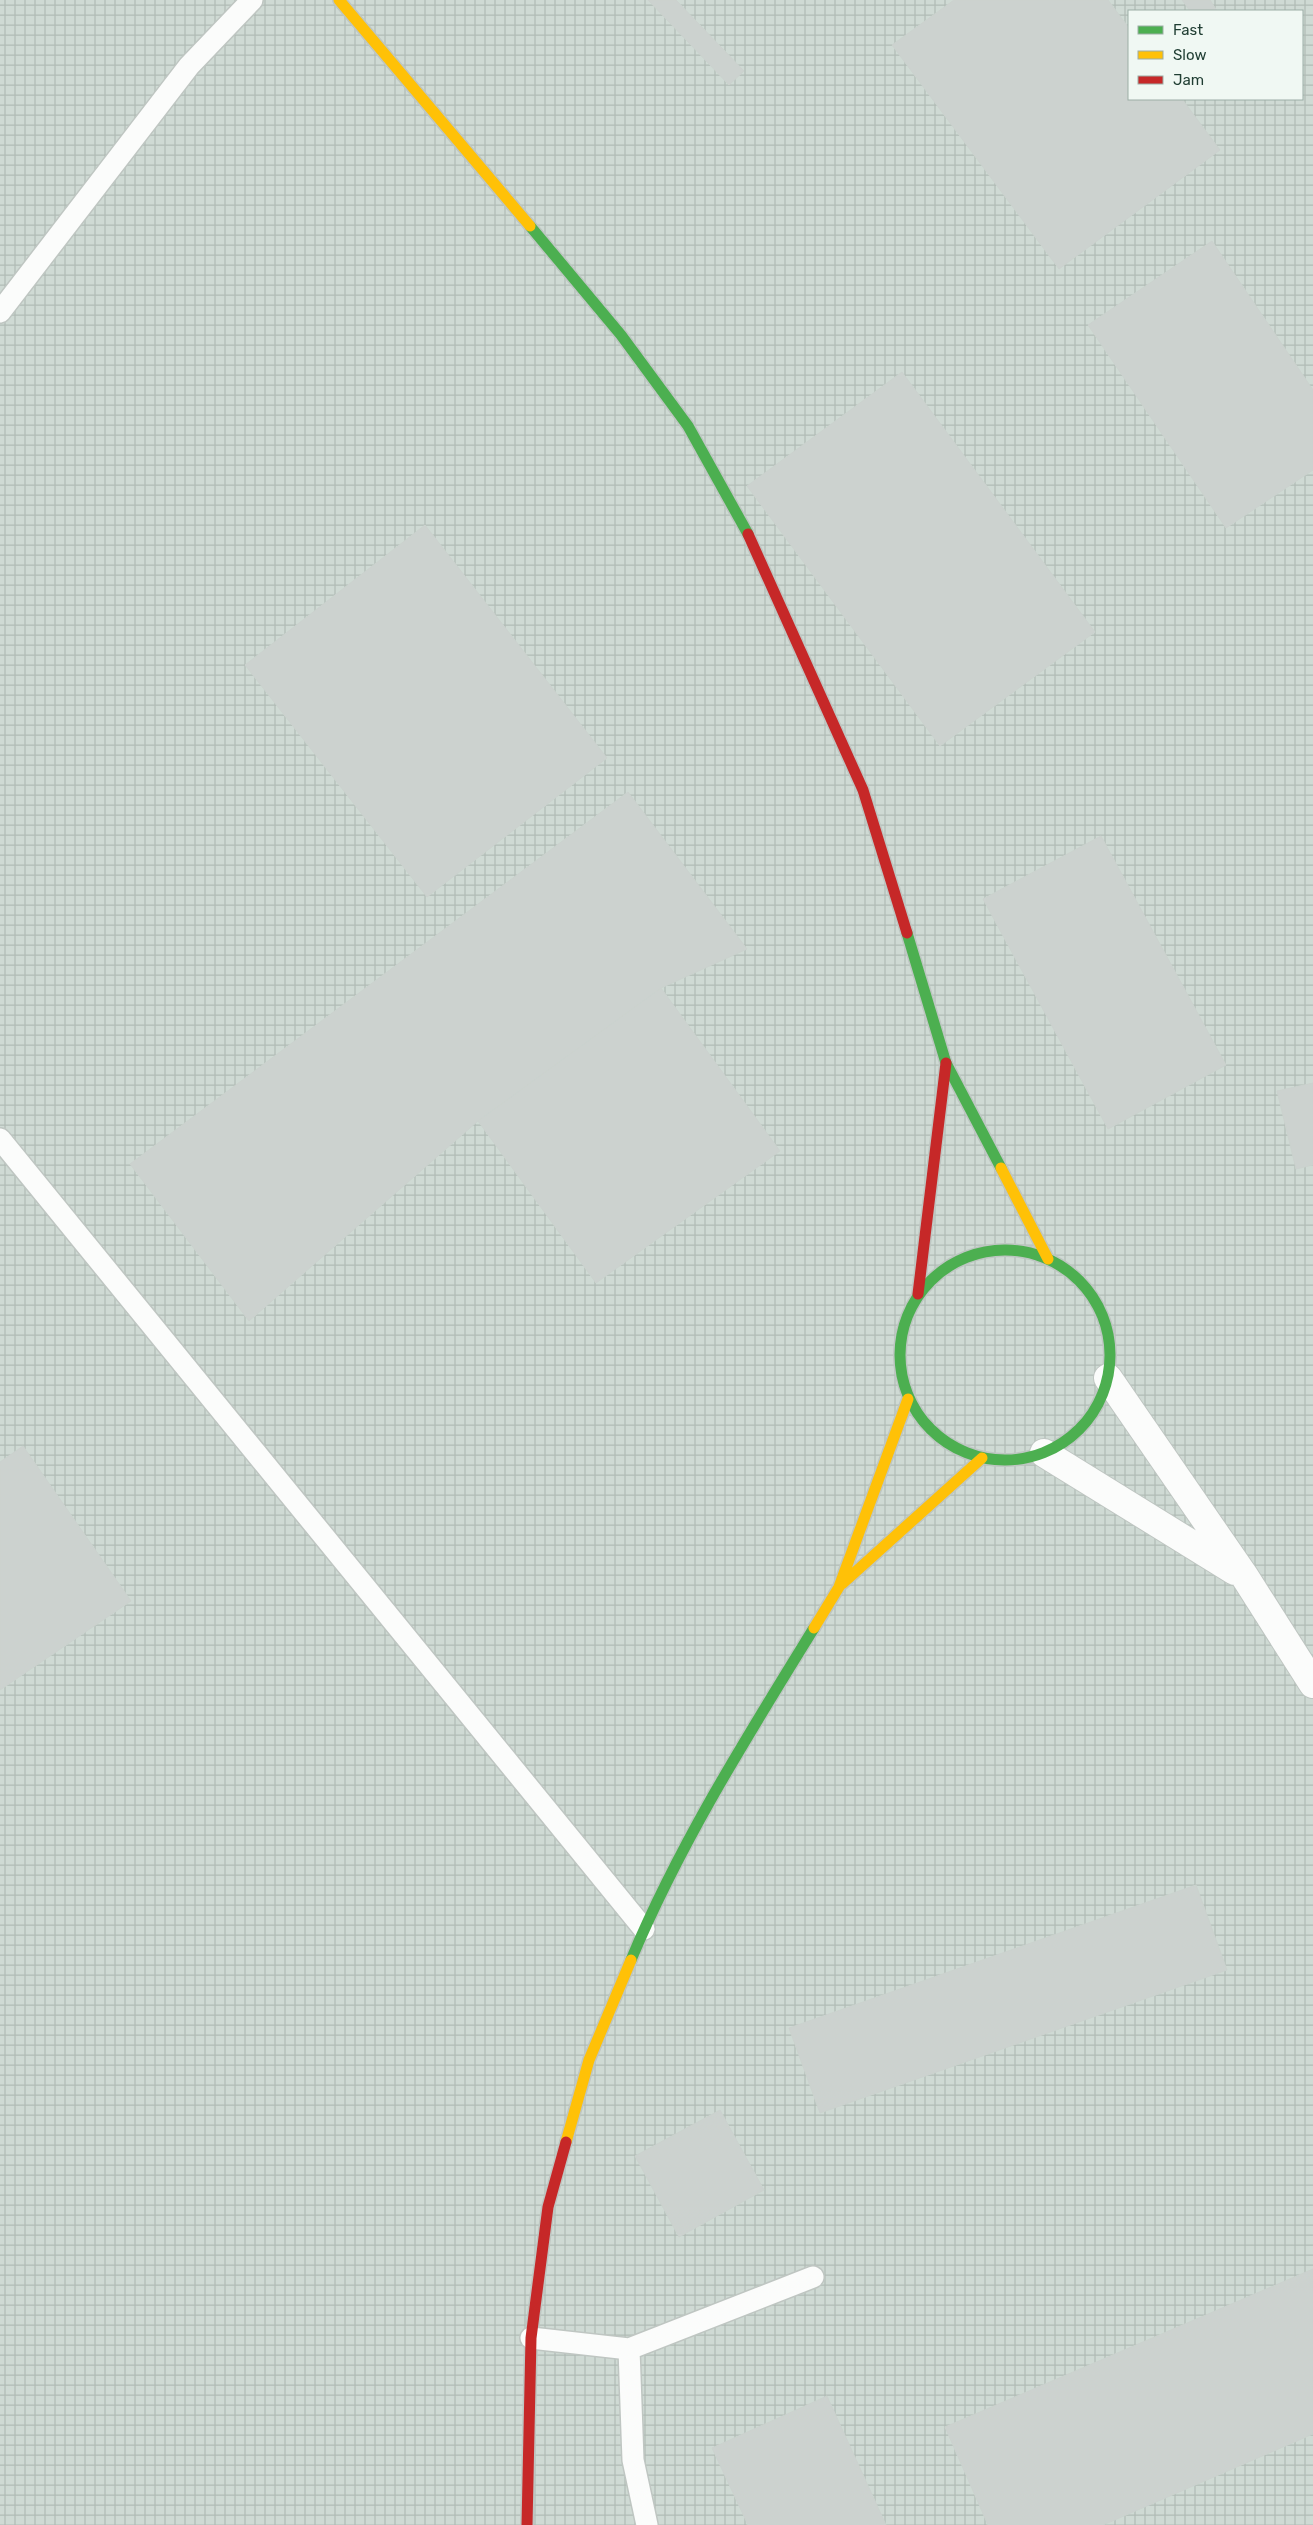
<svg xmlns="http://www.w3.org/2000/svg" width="1313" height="2525" viewBox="0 0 1313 2525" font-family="Rubik,sans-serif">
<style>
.industrial{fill:url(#industrial-grid);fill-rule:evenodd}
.building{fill:#ccd2cf;stroke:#cbd2ce}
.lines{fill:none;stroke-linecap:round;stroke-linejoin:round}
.lane-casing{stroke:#bfc6c2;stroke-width:24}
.street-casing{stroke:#bfc6c2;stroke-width:30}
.fast-casing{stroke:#bec6c2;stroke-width:14}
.slow-casing{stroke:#bec6c2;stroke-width:14}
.jam-casing{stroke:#bec6c2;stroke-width:14}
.lane{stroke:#fbfcfb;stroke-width:21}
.street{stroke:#fbfcfb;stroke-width:28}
.fast{stroke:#4caf50;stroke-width:11}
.slow{stroke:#ffc107;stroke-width:11}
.jam{stroke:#c62828;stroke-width:11}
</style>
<defs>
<pattern id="industrial-grid" width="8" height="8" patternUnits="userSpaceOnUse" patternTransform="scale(1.25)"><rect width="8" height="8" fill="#cfdad4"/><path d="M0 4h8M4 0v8" fill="none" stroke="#b1bcb6"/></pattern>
</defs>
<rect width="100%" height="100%" fill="#e2e9e5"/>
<path class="industrial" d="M0 0H1313V2525H0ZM1129 11H1302V99H1129Z"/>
<path class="building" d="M648 0H676L744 71 729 85Z
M954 0H1108L1129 28V99H1182L1220 150 1059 269 892 45Z
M1182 0H1210L1217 11H1190Z
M1212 241 1313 390V470L1226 528 1088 325Z
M902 372 1095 632 940 746 747 486Z
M425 525 607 758 427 897 245 665Z
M628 792 747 949 661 988 478 1121 249 1321 130 1164Z
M1101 836 1226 1065 1108 1129 983 899Z
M661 988 780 1151 596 1283 478 1121Z
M1313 1083V1165L1296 1169 1277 1091Z
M23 1446 131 1601 0 1690V1462Z
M1196 1885 1227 1970 820 2113 789 2028Z
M720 2110 764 2190 679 2237 635 2156Z
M1313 2269V2434L1103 2525H988L945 2427Z
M827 2396 886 2525H748L712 2448Z"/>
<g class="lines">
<defs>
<path id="lane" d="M0 312 189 66 252 0
M0 1139 644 1929
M531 2338 629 2349 633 2460 647 2525
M629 2349 813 2277"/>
<path id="street" d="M1108 1378 1245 1577 1313 1684
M1044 1453 1235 1571"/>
<path id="fast" d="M530 226 621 335 688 426 748 534
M907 933 946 1063 1001 1168
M900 1355a105 105 0 1 1 210 0a105 105 0 1 1-210 0Z
M631 1960C680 1843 748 1735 814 1628"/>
<path id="slow" d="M339 0 530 226
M1001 1168 1048 1259
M842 1584 982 1458
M814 1628 839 1587 908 1399
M566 2142 589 2060 631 1960"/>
<path id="jam" d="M748 534 863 790 907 933
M918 1294 946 1063
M527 2525 531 2338 548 2207 566 2142"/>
</defs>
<use href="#lane" class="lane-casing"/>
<use href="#street" class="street-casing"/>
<use href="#fast" class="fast-casing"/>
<use href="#slow" class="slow-casing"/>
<use href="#jam" class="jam-casing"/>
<use href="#lane" class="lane"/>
<use href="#street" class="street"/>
<use href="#fast" class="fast"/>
<use href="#slow" class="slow"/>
<use href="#jam" class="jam"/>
</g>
<rect x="1128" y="10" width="175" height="90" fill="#f0f8f3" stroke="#9cada6"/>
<rect x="1138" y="26" width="25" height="8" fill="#4caf50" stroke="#9cada6"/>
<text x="1173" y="35" font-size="15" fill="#1f3d32">Fast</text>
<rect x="1138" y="51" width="25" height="8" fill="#ffc107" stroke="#9cada6"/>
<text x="1173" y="60" font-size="15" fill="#1f3d32">Slow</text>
<rect x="1138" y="76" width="25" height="8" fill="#c62828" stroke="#9cada6"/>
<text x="1173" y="85" font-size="15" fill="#1f3d32">Jam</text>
</svg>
